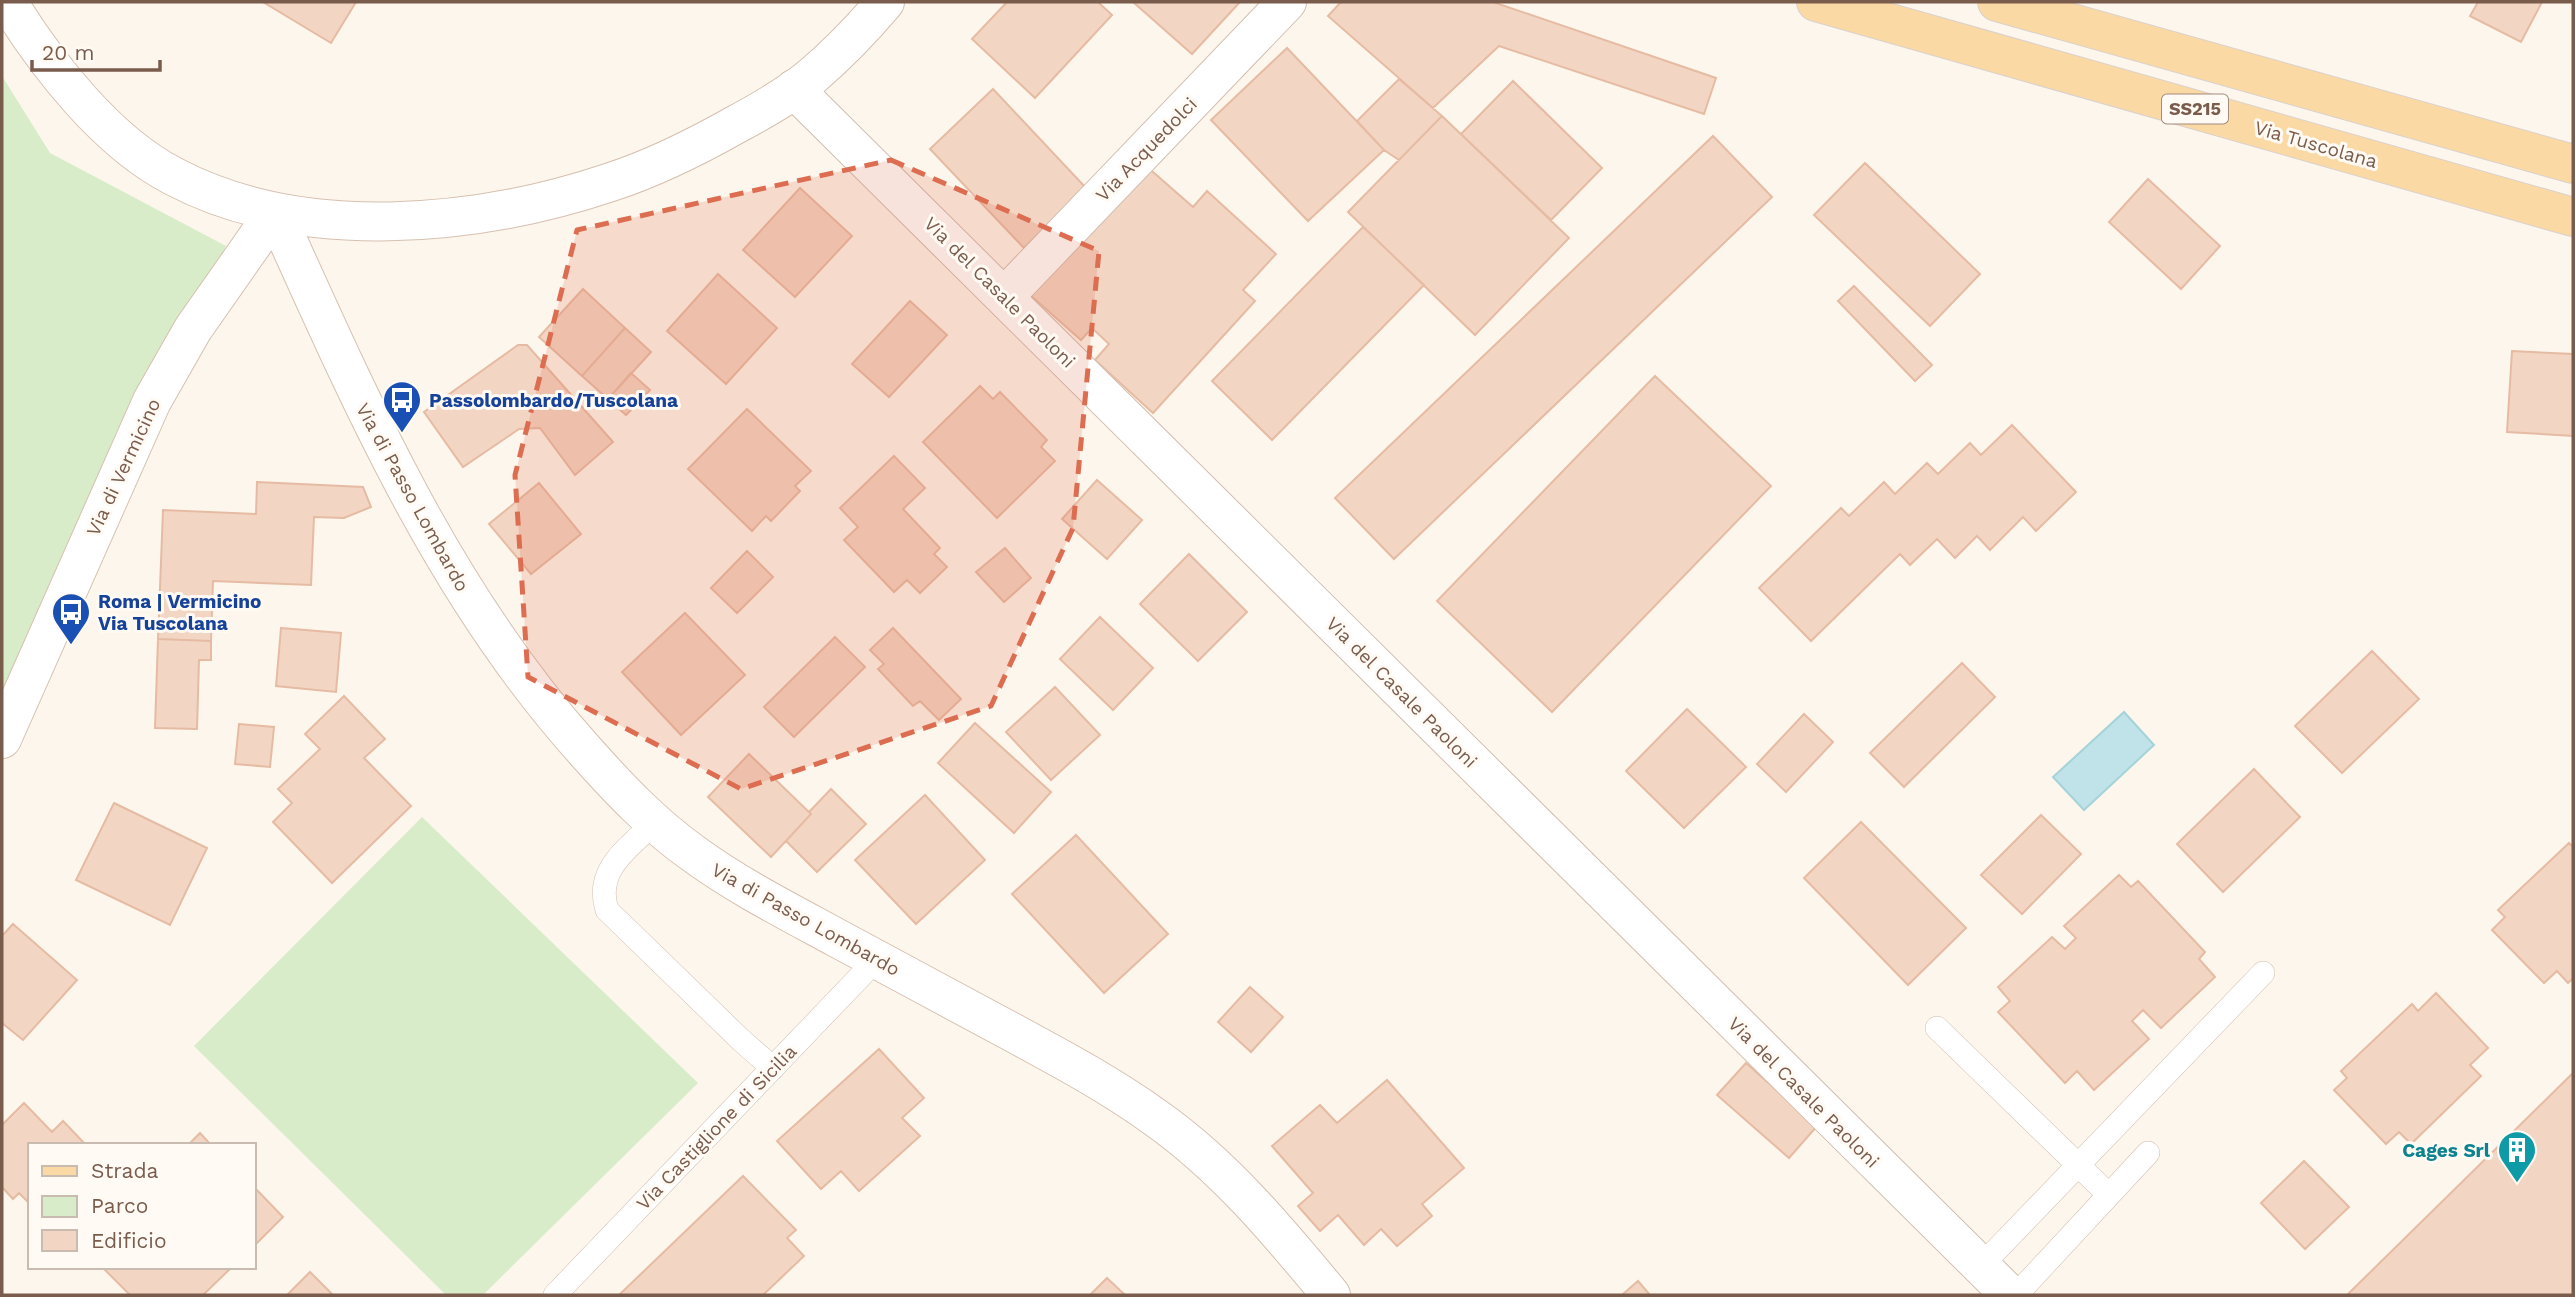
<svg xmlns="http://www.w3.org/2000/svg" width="2575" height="1297" font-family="'Work Sans',sans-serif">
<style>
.green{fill:#d8ecc9}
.water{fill:#bfe3e8;stroke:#a5d3da;stroke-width:2}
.building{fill:#f3d5c3;stroke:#e6bba3;stroke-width:2}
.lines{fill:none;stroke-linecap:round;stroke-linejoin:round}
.lane-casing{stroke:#d1beb0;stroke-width:24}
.street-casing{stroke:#d1beb0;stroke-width:40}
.secondary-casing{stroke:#d6c0b0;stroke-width:40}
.primary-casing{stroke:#dad1cd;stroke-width:40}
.lane{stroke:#fff;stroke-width:23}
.street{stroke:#fff;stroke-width:38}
.secondary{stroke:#fff;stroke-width:38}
.primary{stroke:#fbd9a5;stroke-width:38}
.marked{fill:#dc6d51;fill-opacity:0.2;stroke:#dc6d51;stroke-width:5;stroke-dasharray:14 9;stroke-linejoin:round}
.labels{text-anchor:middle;stroke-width:6;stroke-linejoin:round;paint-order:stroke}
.shield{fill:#fffaf3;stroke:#a28b7f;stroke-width:2}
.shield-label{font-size:18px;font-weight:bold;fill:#7a5c4d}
.street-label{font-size:19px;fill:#7a5c4d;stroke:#fffaf3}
.transit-label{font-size:19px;font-weight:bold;fill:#164399;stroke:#fffaf3;text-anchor:start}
.culture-label{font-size:19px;font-weight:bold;fill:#0d838f;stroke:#fffaf3;text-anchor:end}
</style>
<rect width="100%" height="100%" fill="#fdf6ec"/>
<path class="green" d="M2,76l48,77 176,93 -46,104 -178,369z
M422,817l276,266 -215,212h-37l-252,-249z"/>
<path class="water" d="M2124,712l30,33 -70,65 -31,-33z"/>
<path class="building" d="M263,2h93l-25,41z
M1007,2h91l14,13 -77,83 -63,-59z
M1133,2h107l-48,52z
M1341,2h152l223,76 -12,36 -205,-68 -66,62 -105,-92z
M2478,2h64l-21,40 -51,-26z
M1287,48l97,102 -76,71 -97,-101z
M1399,79l43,37 -43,44 -15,-10 -27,-29z
M1513,81l89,87 -51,52 -90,-86z
M993,89l94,100 -63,59 -94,-99z
M1442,116l127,122 -94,97 -127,-123z
M1713,136l59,61 -378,362 -59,-61z
M1865,163l115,111 -50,52 -116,-111z
M1145,165l48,42 14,-16 69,63 -33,36 12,11 -102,112 -58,-53 14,-16 -17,-16 -11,12 -52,-46z
M2148,179l72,67 -39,43 -72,-67z
M800,188l52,48 -57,61 -52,-47z
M1363,227l61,58 -152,155 -60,-59z
M718,274l59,54 -51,56 -59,-53z
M1854,286l78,79 -17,16 -77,-80z
M583,289l42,39 -43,48 -43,-39z
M910,301l37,34 -58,62 -37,-33z
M625,328l26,24 -43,47 -26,-23z
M518,345h9l86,97 -38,33 -35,-47 -21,1 -56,38 -39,-55z
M2512,351l61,3v82l-66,-4z
M631,373l19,17 -24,25 -18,-16z
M1655,376l116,110 -219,226 -115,-111z
M980,386l13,13 7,-7 47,48 -6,7 14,14 -58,57 -74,-76z
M747,409l64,62 -16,15 5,5 -29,30 -5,-5 -14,15 -64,-62z
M2012,425l64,67 -40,39 -13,-14 -33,33 -13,-14 -22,22 -18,-19 -27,26 -10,-11 -89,87 -52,-53 82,-80 8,8 35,-34 11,12 32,-31 11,11 32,-31 11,12z
M894,456l31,32 -22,21 37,39 -6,6 13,13 -27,26 -13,-13 -13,12 -50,-52 14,-13 -18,-19z
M1097,480l45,40 -35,39 -45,-40z
M257,482l106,5 8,20 -27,11 -30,-1 -3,68 -98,-4 -2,60 -53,-2 5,-129 93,4z
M539,483l42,51 -50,40 -42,-50z
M1005,548l26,30 -27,24 -28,-30z
M747,551l26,26 -36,36 -26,-25z
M1189,554l58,58 -49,49 -58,-57z
M685,613l60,62 -64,60 -59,-63z
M1100,617l53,51 -40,42 -53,-51z
M281,628l60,5 -5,59 -60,-6z
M893,628l68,71 -22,21 -19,-19 -7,5 -35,-37 6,-5 -14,-14z
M835,637l30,30 -71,70 -30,-30z
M158,639l53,2v19h-12l-2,69 -42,-1z
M2372,651l47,48 -77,74 -47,-47z
M1962,663l33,34 -91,90 -34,-34z
M1055,687l45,48 -49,45 -45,-48z
M344,696l41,43 -21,19 47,48 -79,77 -59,-61 19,-19 -14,-14 42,-40 -15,-15z
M1687,709l59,58 -62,61 -58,-57z
M1804,714l29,28 -47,50 -29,-28z
M975,723l76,69 -37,41 -76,-70z
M239,724l35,3 -4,40 -35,-3z
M749,754l62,60 -40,43 -63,-60z
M2254,769l46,48 -77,75 -46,-48z
M831,789l35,35 -49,48 -31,-31 25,-27 -2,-2z
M925,795l60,65 -69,64 -61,-64z
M114,803l93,45 -37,77 -94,-45z
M2041,815l40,39 -59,60 -41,-39z
M1861,822l105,106 -58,57 -104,-107z
M1076,835l92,99 -64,59 -92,-99z
M2569,843l4,4v131l-5,5 -11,-12 -13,12 -52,-53 13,-13 -7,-7z
M2119,875l12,12 7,-6 67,71 -6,7 16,18 -54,51 -18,-18 -11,11 17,18 -55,51 -17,-19 -12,12 -67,-71 12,-11 -12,-14 54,-50 13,12 11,-11 -12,-12z
M13,924l64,56 -54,60 -21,-17v-87z
M1250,987l33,30 -32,35 -33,-30z
M2436,993l52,55 -18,17 11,11 -70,68 -12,-12 -13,12 -52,-54 13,-12 -6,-7 71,-67 6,7z
M879,1049l45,49 -22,20 18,18 -61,55 -18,-20 -20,18 -44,-48z
M1746,1063l71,63 -28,32 -72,-63z
M2573,1073v222h-226z
M1387,1080l77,88 -42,36 10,12 -35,30 -16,-17 -17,16 -26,-30 -18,16 -22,-25 15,-13 -41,-47 48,-41 17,18z
M24,1103l28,29 11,-11 23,24h-56v59l-11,-11 -6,6 -11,-12v-62z
M200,1133l11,12h-23z
M2304,1161l45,46 -44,42 -44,-46z
M743,1176l53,54 -9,8 17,18 -41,39h-144z
M254,1187l29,30 -29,29z
M102,1267h130l-29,28h-73z
M310,1272l23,23h-46z
M1107,1278l18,17h-35z
M1638,1281l12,14h-28z"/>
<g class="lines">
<defs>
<path id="lane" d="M655,822c-26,26 -61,47 -48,88l135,131 31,27
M1937,1028l172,167
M1980,1267l283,-294
M555,1295l322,-336
M2016,1295l132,-142"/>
<path id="street" d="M794,89l1216,1206
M1005,296l282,-294"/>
<path id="secondary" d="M8,2c38,62 99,140 165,174 128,68 304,51 438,6 43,-14 85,-35 124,-57 26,-14 53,-29 76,-48 27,-23 52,-49 74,-75
M275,212c86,190 169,383 311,540 33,37 67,73 108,102 44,32 93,57 141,83 58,31 115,62 173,93 50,27 101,54 148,88 68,48 122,113 175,177
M2,739l150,-338 41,-72 82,-117"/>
<path id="primary" d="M1816,2l757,215
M1997,2l576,162"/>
</defs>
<use href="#lane" class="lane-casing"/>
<use href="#street" class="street-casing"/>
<use href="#secondary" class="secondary-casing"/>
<use href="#primary" class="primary-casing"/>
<use href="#lane" class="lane"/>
<use href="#street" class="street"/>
<use href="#secondary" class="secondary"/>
<use href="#primary" class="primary"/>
</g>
<path class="marked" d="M891,160l208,91 -26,277 -82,178 -250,83 -213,-112 -13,-202 62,-245z"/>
<defs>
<symbol id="bus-pin" viewBox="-11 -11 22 30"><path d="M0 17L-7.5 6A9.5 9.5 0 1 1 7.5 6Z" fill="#1a4fb4" stroke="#fffaf3"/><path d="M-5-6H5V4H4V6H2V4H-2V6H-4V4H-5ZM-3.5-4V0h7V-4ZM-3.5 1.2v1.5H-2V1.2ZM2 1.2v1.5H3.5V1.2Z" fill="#fff"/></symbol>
<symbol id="building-pin" viewBox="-11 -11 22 30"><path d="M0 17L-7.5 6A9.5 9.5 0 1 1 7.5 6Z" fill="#0f9aa8" stroke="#fffaf3"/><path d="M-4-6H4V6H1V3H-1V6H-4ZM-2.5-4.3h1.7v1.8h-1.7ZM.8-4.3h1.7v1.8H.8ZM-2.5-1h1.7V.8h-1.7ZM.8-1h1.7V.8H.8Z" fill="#fff"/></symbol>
</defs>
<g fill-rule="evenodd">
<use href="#bus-pin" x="380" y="378" width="44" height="60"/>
<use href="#bus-pin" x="49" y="590" width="44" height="60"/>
<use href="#building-pin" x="2495" y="1128" width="44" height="60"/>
</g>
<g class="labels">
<rect class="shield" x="2162" y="94.5" width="66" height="29" rx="5"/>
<g class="shield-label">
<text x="2195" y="115">SS215</text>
</g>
<g class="street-label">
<text transform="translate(2316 144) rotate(16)" y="7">Via Tuscolana</text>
<text transform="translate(1146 149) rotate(-46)" y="7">Via Acquedolci</text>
<text transform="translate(1000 292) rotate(45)" y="7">Via del Casale Paoloni</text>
<text transform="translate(123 467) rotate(-65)" y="7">Via di Vermicino</text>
<text transform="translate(413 497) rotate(61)" y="7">Via di Passo Lombardo</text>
<text transform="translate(1402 692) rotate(45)" y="7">Via del Casale Paoloni</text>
<text transform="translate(806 919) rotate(29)" y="7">Via di Passo Lombardo</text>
<text transform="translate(1804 1092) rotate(45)" y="7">Via del Casale Paoloni</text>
<text transform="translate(716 1127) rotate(-46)" y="7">Via Castiglione di Sicilia</text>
</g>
<g class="transit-label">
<text x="429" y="407">Passolombardo/Tuscolana</text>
<text x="98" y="608">Roma | Vermicino<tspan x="98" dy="22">Via Tuscolana</tspan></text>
</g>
<g class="culture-label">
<text x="2490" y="1157">Cages Srl</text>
</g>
</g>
<rect width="2575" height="1297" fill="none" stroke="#7a5c4d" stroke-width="7"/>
<rect x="28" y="1143" width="228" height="126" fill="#fffaf3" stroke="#cabbb1" stroke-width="2"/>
<rect x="42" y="1166" width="35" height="10" fill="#fbd9a5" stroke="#cabbb1" stroke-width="2"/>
<text x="91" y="1178" font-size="21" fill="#7a5c4d">Strada</text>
<rect x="42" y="1196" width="35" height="21" fill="#d8ecc9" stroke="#cabbb1" stroke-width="2"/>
<text x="91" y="1213" font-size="21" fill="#7a5c4d">Parco</text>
<rect x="42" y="1230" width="35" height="21" fill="#f3d5c3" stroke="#cabbb1" stroke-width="2"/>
<text x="91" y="1248" font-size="21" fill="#7a5c4d">Edificio</text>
<path d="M32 60v10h128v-10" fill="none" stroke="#7a5c4d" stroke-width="3.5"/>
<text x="42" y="60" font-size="21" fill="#7a5c4d" stroke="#fffaf3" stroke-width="5" paint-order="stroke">20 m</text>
</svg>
